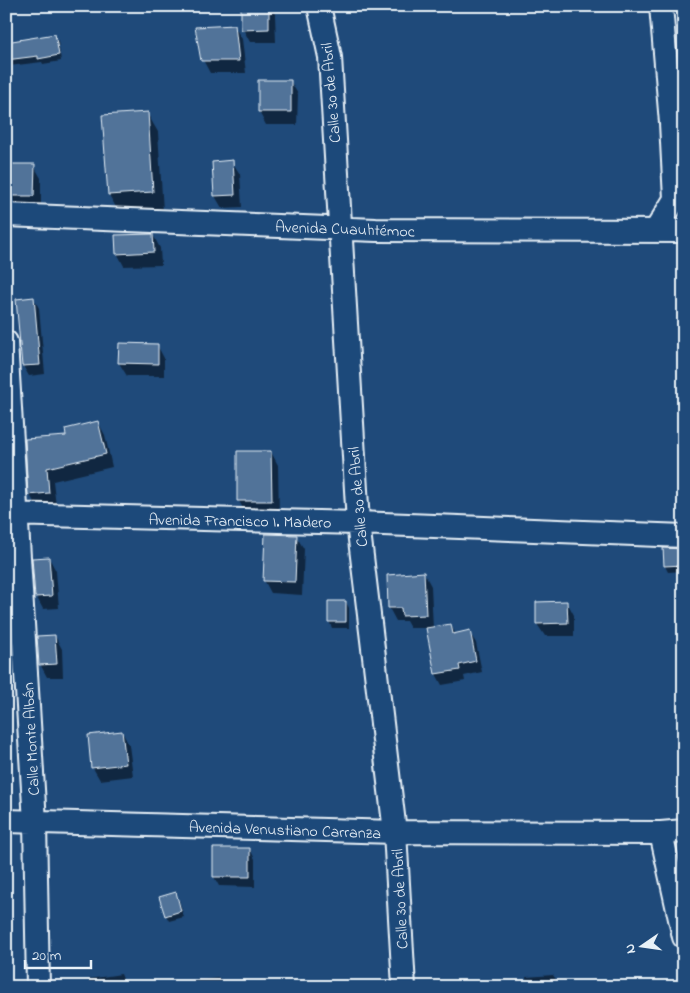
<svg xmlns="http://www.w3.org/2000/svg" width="690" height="993" font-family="'Indie Flower',sans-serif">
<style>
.shadow{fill:#0007}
.building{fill:#517399;stroke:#e8f1f8}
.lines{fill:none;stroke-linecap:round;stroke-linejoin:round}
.minor-casing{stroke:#e8f1f8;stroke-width:26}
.minor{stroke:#1f4a7a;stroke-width:22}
.labels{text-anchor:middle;stroke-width:4;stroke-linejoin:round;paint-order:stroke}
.street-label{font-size:16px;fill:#e8f1f8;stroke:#1f4a7a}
</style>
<rect width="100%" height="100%" fill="#1f4a7a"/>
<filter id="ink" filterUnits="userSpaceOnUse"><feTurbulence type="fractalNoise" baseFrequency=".02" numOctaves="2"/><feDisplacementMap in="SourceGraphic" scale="10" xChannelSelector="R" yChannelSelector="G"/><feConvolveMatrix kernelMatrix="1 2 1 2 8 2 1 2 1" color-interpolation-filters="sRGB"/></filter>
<g filter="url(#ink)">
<path class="shadow" d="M242,6h29l4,8 1,28h-26l-7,-13z
M234,26l8,13 4,34h-36l-7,-13z
M54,35l4,6 3,20 -18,3 -1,-2 -33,4 -3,-4v-18z
M259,81h31l8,13 -1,31h-31l-7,-13z
M147,113l11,19 5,79 -43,3 -11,-19 -5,-79z
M232,162l8,12 2,33 -20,1 -7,-12z
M34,166l7,12v31h-23l-7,-13z
M153,235l7,13 1,17 -37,1 -7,-13z
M34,299l5,9 6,66 -16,2 -6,-10 -6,-66z
M157,345l7,13v18h-37l-8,-13z
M98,422l7,13 7,32 -59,14 3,25 -19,1 -7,-12 -4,-55 42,-3z
M271,452l7,13 1,49h-33l-7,-13 -1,-48z
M296,536l8,13 -2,46 -31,-2 -7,-13z
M684,550v21l-16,1 -3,-6z
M49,558l7,13 3,37 -16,1 -7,-13z
M424,573l7,13 2,42 18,-3 5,10 13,-3 7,11 6,29 -18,4 1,5 -23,4 -6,-11 -9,-46h-17l-4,-7h-10l-7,-13z
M346,602l3,6v20h-17l-3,-7z
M567,602l7,13v21h-29l-8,-12z
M55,636l7,13 1,28h-16l-7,-13z
M122,732l7,13 4,31 -33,4 -7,-12z
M250,849l5,10v28l-36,-1 -5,-9z
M175,894l4,6 5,17 -15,4 -3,-6z
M121,974l5,13h-36l-1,-8z
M553,975l4,6v6h-30l-1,-10z
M219,978l5,9h-34v-6z"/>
<path class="building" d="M241,6h28v23l-28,1z
M235,25l4,36h-38l-6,-34z
M55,34l4,21 -21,4v-3l-32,4v-18z
M258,80h33v32h-33z
M148,112l5,80 -45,3 -6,-80z
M233,160l2,35 -21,1 -2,-34z
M10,164h25l-1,32h-24z
M153,234l1,18 -38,2 -1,-19z
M34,297l6,68 -18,1 -6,-67z
M119,343l39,1v20l-40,-1z
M98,421l8,33 -59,14 2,25 -21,2 -3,-56 41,-3 -1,-7z
M237,451h34l1,50h-35z
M265,534l32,1 -2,47 -32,-1z
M663,548l21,1v16l-20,1z
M49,557l3,39 -17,1 -3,-39z
M424,572l2,43 -24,1 -1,-8h-13l-1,-33z
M328,601h18v21h-18z
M567,601l1,22 -32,1v-22z
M451,624l2,10 17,-4 6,31 -17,4 1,5 -25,4 -9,-46z
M55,635l2,29 -18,1 -2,-29z
M122,731l4,33 -35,4 -3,-33z
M213,848h37v29h-37z
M176,892l5,19 -16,5 -6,-19z"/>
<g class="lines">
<defs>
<path id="minor" d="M319,6l11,51 28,466 37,309 9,155
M6,215l370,15 308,1
M656,230l19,-31 -4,-76 -10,-117
M6,342l29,480 3,165
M6,514l352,9 326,13
M6,821l389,11 266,1 23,-2
M661,833l23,104"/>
</defs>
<use href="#minor" class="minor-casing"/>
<use href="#minor" class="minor"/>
</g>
</g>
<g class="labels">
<g class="street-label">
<text transform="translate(330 93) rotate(-95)" y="6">Calle 30 de Abril</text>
<text transform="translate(345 228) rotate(2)" y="6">Avenida Cuauhtémoc</text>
<text transform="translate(357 497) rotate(-95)" y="6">Calle 30 de Abril</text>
<text transform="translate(240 520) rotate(1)" y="6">Avenida Francisco I. Madero</text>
<text transform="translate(30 739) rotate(-93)" y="6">Calle Monte Albán</text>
<text transform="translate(285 829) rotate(2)" y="6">Avenida Venustiano Carranza</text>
<text transform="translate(399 899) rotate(-93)" y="6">Calle 30 de Abril</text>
</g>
</g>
<rect width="690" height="993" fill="none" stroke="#1f4a7a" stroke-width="25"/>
<rect x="12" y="12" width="665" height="968" fill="none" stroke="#e8f1f8" stroke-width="2" filter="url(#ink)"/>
<g transform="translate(642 946) rotate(257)" stroke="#1f4a7a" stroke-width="4" paint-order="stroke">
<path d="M0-4L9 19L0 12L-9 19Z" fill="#e8f1f8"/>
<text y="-8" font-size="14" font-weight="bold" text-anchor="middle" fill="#e8f1f8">N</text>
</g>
<path d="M25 960v8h66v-8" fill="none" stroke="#e8f1f8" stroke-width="2.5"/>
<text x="32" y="960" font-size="15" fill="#e8f1f8" stroke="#1f4a7a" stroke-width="4" paint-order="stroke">20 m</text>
</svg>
